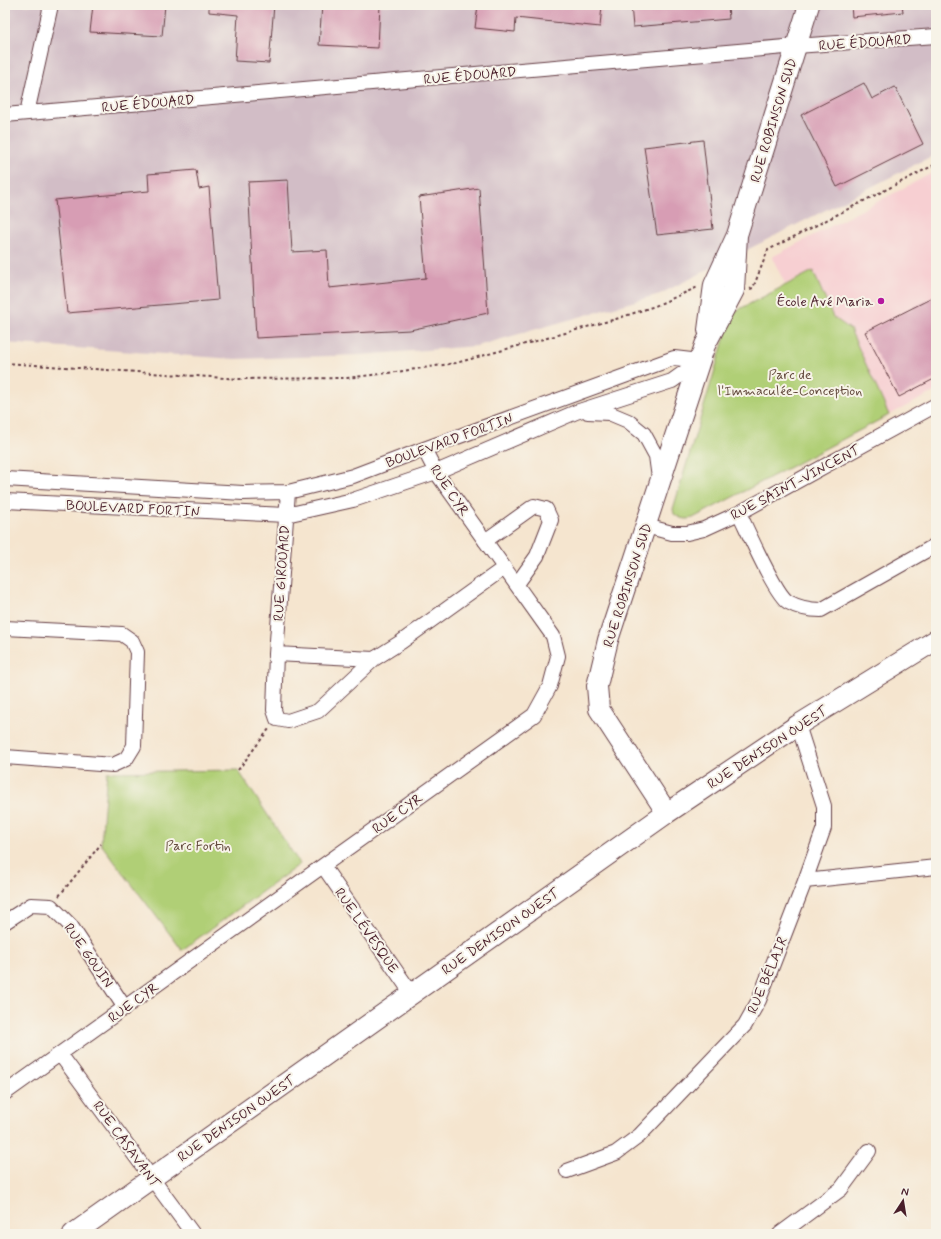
<svg xmlns="http://www.w3.org/2000/svg" width="941" height="1239" font-family="Mynerve,sans-serif">
<style>
.built{fill:#f7cfd2}
.industrial{fill:#d2bdc6}
.green{fill:#b0cf76;stroke:#7d7750}
.building{fill:#d79db4}
.lines{fill:none;stroke-linecap:round;stroke-linejoin:round}
.street-casing{stroke:#643d44;stroke-width:16}
.secondary-casing{stroke:#643d44;stroke-width:22}
.path{stroke:#643d44;stroke-width:2;stroke-dasharray:3 3;stroke-linecap:butt}
.street{stroke:#fff;stroke-width:14}
.secondary{stroke:#fff;stroke-width:20}
.poi-dot{fill:#b5179e;stroke:#f7f3e8;stroke-width:1.5}
.labels{text-anchor:middle;stroke-width:4;stroke-linejoin:round;paint-order:stroke}
.street-label{font-size:14px;fill:#4a1f2b;stroke:#f7f3e8}
.poi-label{font-size:14px;fill:#4a1f2b;stroke:#f7f3e8;text-anchor:end}
.park-label{font-size:14px;fill:#644b3e;stroke:#f7f3e8}
</style>
<rect width="100%" height="100%" fill="#f7f3e8"/>
<filter id="ink" filterUnits="userSpaceOnUse"><feTurbulence type="fractalNoise" baseFrequency=".025" numOctaves="2"/><feDisplacementMap in="SourceGraphic" scale="8" xChannelSelector="R" yChannelSelector="G"/><feConvolveMatrix kernelMatrix="1 2 1 2 8 2 1 2 1" color-interpolation-filters="sRGB"/></filter>
<filter id="wash" filterUnits="userSpaceOnUse"><feTurbulence type="fractalNoise" baseFrequency=".012" numOctaves="4" result="noise"/><feDisplacementMap in="SourceGraphic" scale="16" xChannelSelector="R" yChannelSelector="G"/><feGaussianBlur stdDeviation="0.9" result="paint"/><feColorMatrix in="noise" values="0 0 0 0 0 0 0 0 0 0 0 0 0 0 0 0 0 1.4 0 .05"/><feComposite in="paint" operator="in"/></filter>
<g filter="url(#wash)">
<rect width="100%" height="100%" fill="#f5e5cf"/>
<path class="built" d="M936,171v220l-47,24 -39,-86 -17,-12 -20,-46 -28,13 -13,-27z"/>
<path class="industrial" d="M5,5h931v149l-276,140 -183,52 -115,9 -127,4 -230,-16z"/>
<path class="green" d="M813,271l20,46 17,12 39,86 -196,103c-8,2 -12,1 -19,-4l-1,-5 59,-196z
M238,770l62,94 -118,86 -81,-106 6,-72z"/>
<g id="blocks">
<path class="building" d="M93,5h72l-3,31 -72,-4z
M209,5h65l-5,58 -34,-2 3,-46 -29,-3z
M322,5h58l-2,43 -59,-3z
M478,5h124l-2,22 -84,-9 -1,14 -40,-4z
M631,5h97l1,14 -96,8z
M851,5h51l1,7 -51,5z
M864,83l8,16 23,-12 28,57 -86,43 -36,-72z
M703,140l10,89 -56,6 -13,-88z
M196,170l3,19 10,-2 9,113 -151,13 -12,-113 94,-9 -1,-17z
M288,180l4,72 35,-2 2,38 97,-10 -7,-81 60,-9 9,125 -78,17 -154,8 -8,-156z
M936,296v82l-37,19 -34,-65z"/>
</g>
</g>
<g filter="url(#ink)">
<use href="#blocks" fill-opacity="0" stroke="#643d44" stroke-width="1"/>
<g class="lines">
<defs>
<path id="street" d="M27,113l24,-108
M5,115l791,-69 140,-10
M588,412l21,1 19,8 16,13 12,22 3,22
M5,479l238,14 45,-1 65,-16 71,-27 250,-91 26,3
M288,492l-12,162 98,5 27,-17 103,-74
M5,501l281,14 67,-15 83,-28 140,-60 96,-31 28,-20
M739,513c9,18 36,81 49,89 11,6 21,8 33,8l115,-65
M646,526l26,7h15l17,-4 35,-16 197,-108
M485,541l49,-35 12,3 5,11 -14,36 -20,28
M5,628l117,6 10,7 5,11 -3,94 -8,13 -13,6 -108,-8
M276,654l-2,56 3,9 11,2 30,-10 56,-52
M323,866l89,128
M805,881l131,-14
M5,922l26,-17 20,1 20,20 54,82
M60,1054l133,180
M5,1093l529,-378 16,-29 8,-30 -5,-20 -117,-164 -12,-23
M567,1171l49,-18 23,-17 106,-111 14,-25 46,-119 19,-53v-22l-26,-81
M780,1234l61,-45 28,-38"/>
<path id="secondary" d="M708,330l6,-45 23,-50 72,-230
M667,813l-68,-104 -2,-23 11,-46 97,-295 29,-55 3,-55
M73,1234l594,-421 131,-88 138,-85"/>
</defs>
<use href="#street" class="street-casing"/>
<use href="#secondary" class="secondary-casing"/>
<path class="path" d="M750,289l3,-1 15,-38 168,-86
M5,363l235,16 107,-1 49,-6 60,-9 160,-44 39,-13 43,-19
M238,770l31,-41
M59,896l42,-52"/>
<use href="#street" class="street"/>
<use href="#secondary" class="secondary"/>
</g>
</g>
<circle class="poi-dot" cx="881" cy="301" r="4"/>
<g class="labels">
<g class="street-label">
<text transform="translate(865 42) rotate(-4)" y="5">RUE ÉDOUARD</text>
<text transform="translate(470 75) rotate(-5)" y="5">RUE ÉDOUARD</text>
<text transform="translate(148 103) rotate(-5)" y="5">RUE ÉDOUARD</text>
<text transform="translate(773 120) rotate(-73)" y="5">RUE ROBINSON SUD</text>
<text transform="translate(449 440) rotate(-20)" y="5">BOULEVARD FORTIN</text>
<text transform="translate(795 482) rotate(-28)" y="5">RUE SAINT-VINCENT</text>
<text transform="translate(450 490) rotate(56)" y="5">RUE CYR</text>
<text transform="translate(133 508) rotate(3)" y="5">BOULEVARD FORTIN</text>
<text transform="translate(281 573) rotate(-86)" y="5">RUE GIROUARD</text>
<text transform="translate(627 585) rotate(-72)" y="5">RUE ROBINSON SUD</text>
<text transform="translate(767 747) rotate(-33)" y="5">RUE DENISON OUEST</text>
<text transform="translate(397 813) rotate(-36)" y="5">RUE CYR</text>
<text transform="translate(367 930) rotate(55)" y="5">RUE LÉVESQUE</text>
<text transform="translate(500 931) rotate(-35)" y="5">RUE DENISON OUEST</text>
<text transform="translate(89 955) rotate(55)" y="5">RUE GOUIN</text>
<text transform="translate(767 975) rotate(-67)" y="5">RUE BÉLAIR</text>
<text transform="translate(133 1002) rotate(-36)" y="5">RUE CYR</text>
<text transform="translate(236 1118) rotate(-35)" y="5">RUE DENISON OUEST</text>
<text transform="translate(127 1144) rotate(54)" y="5">RUE CASAVANT</text>
</g>
<g class="poi-label">
<text x="873" y="306">École Avé Maria</text>
</g>
<g class="park-label">
<text x="790" y="379">Parc de<tspan x="790" dy="16">l'Immaculée-Conception</tspan></text>
<text x="198" y="850">Parc Fortin</text>
</g>
</g>
<rect width="941" height="1239" fill="none" stroke="#f7f3e8" stroke-width="20"/>
<g transform="translate(903 1201) rotate(12)" stroke="#f7f3e8" stroke-width="3" paint-order="stroke">
<path d="M0-3L7 15L0 10L-7 15Z" fill="#4a1f2b"/>
<text y="-6" font-size="11" font-weight="bold" text-anchor="middle" fill="#4a1f2b">N</text>
</g>
</svg>
